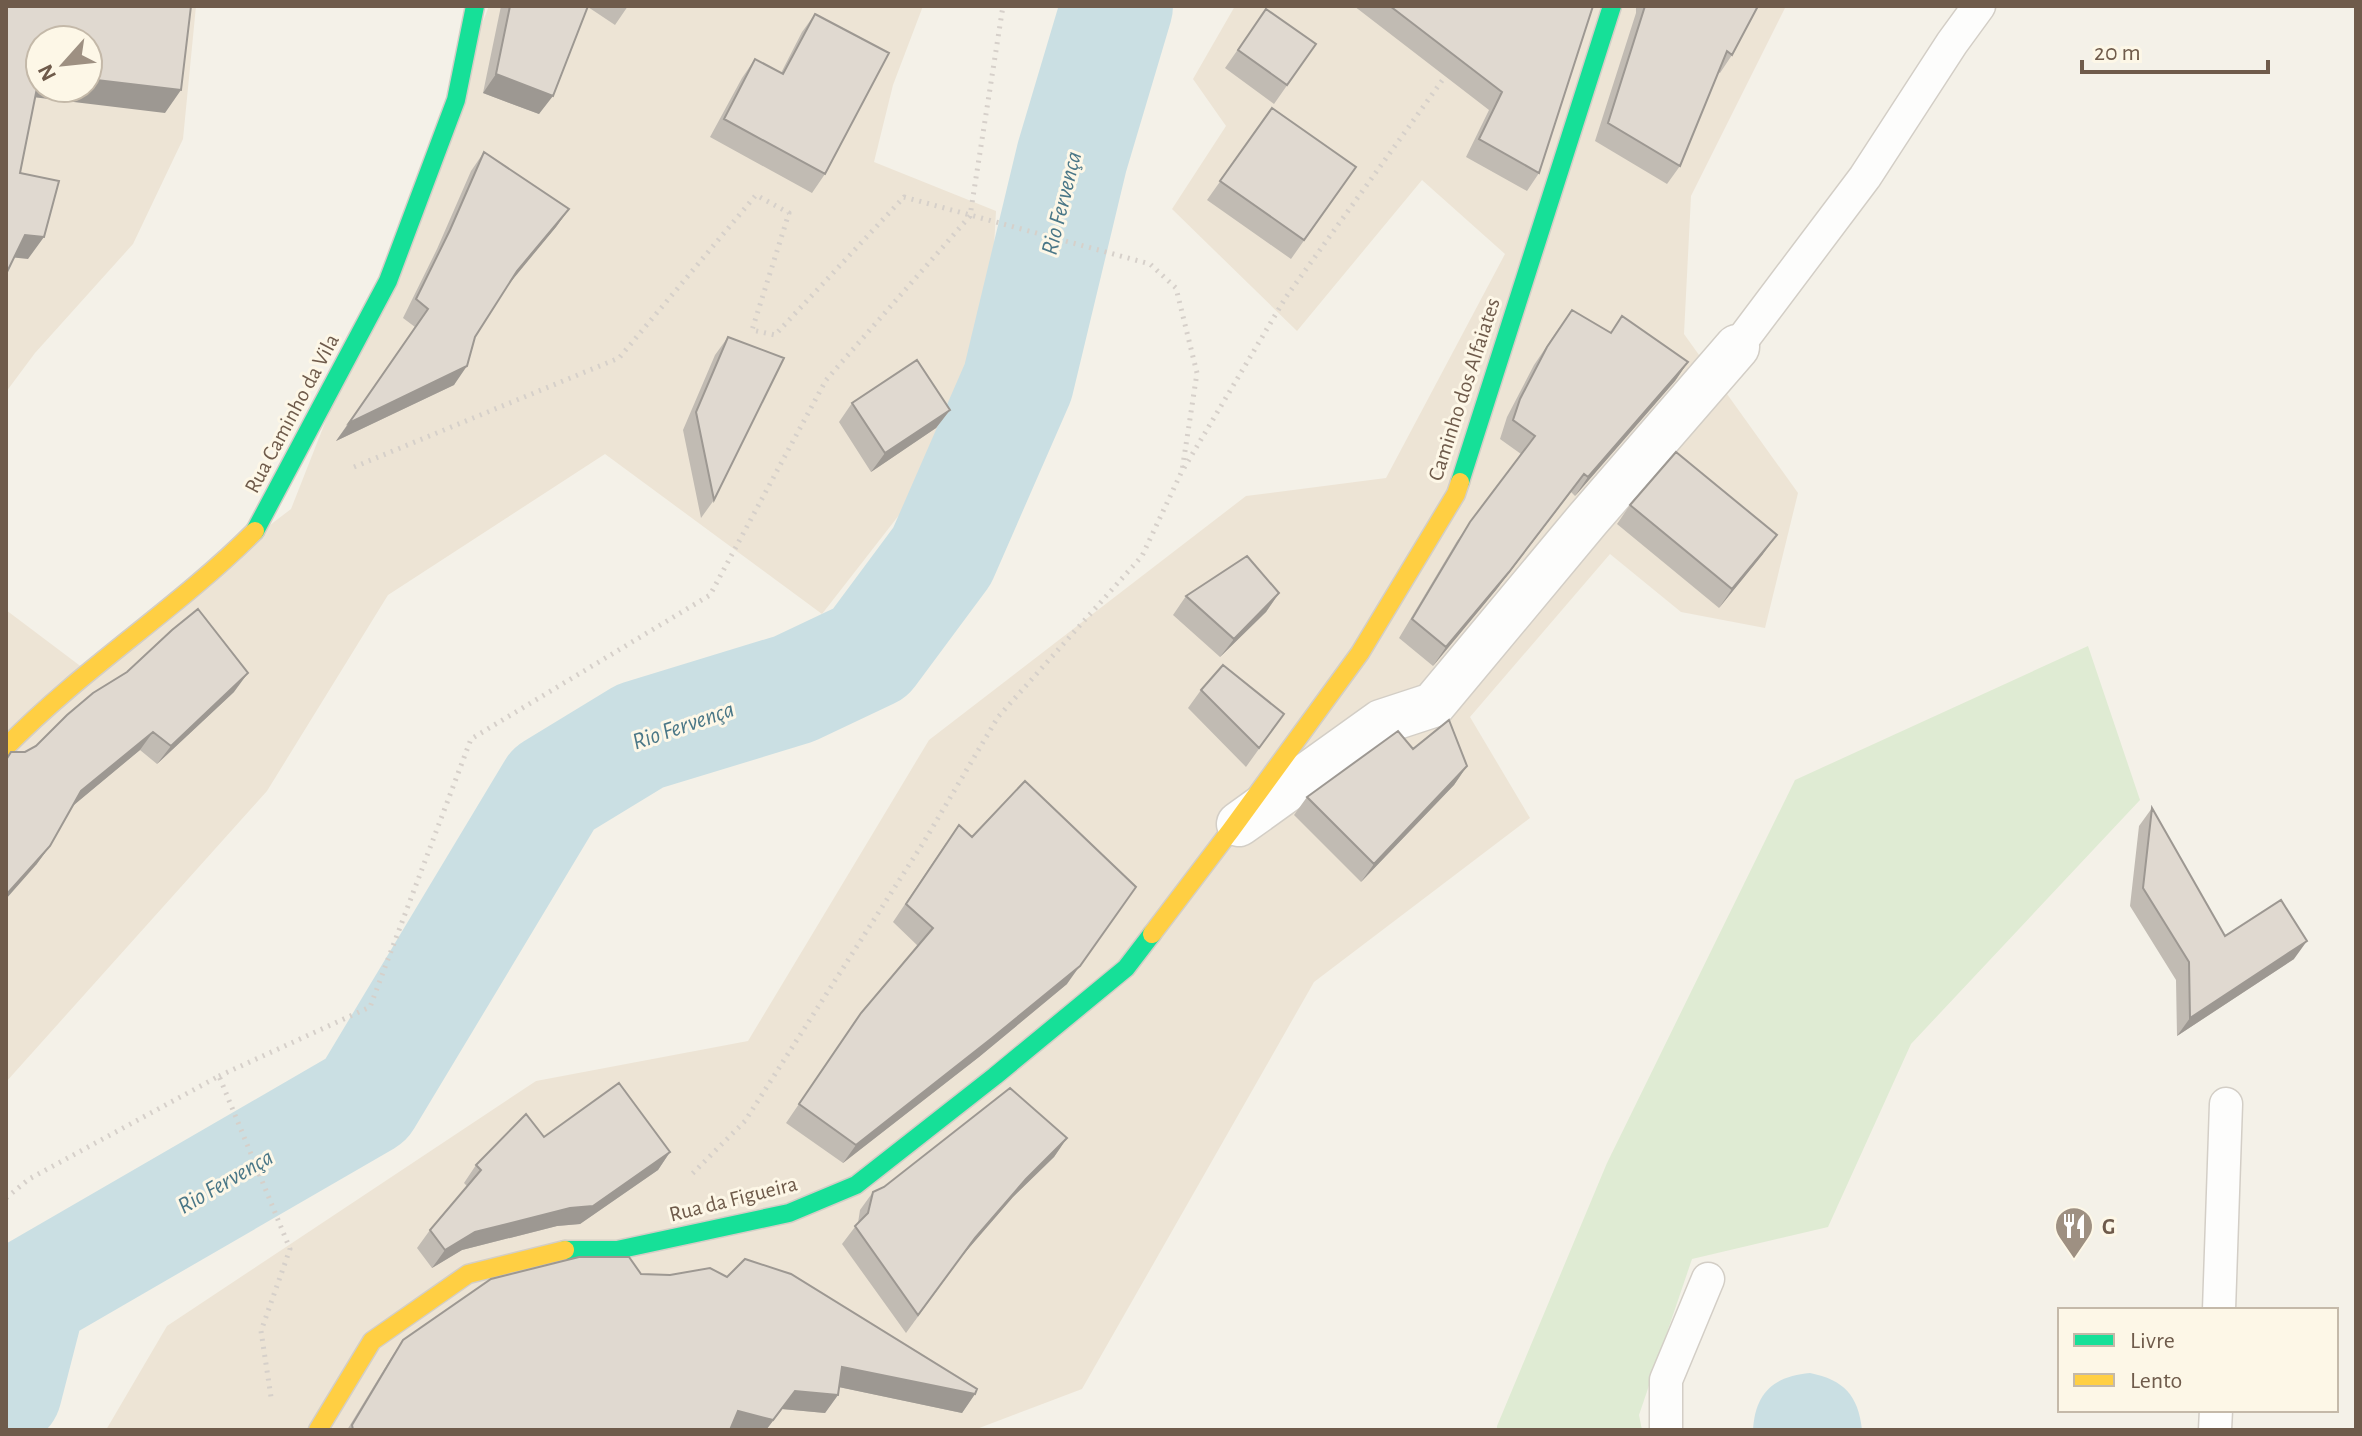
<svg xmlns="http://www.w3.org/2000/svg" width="2362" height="1436" font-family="'Alegreya Sans',sans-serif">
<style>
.residential{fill:#ede4d5;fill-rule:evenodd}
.green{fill:#dfebd3}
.water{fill:#cadfe3}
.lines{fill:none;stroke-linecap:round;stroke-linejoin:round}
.river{stroke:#cadfe3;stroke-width:112}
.lane-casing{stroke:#d3cec6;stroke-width:35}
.street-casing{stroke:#d3cec6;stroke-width:47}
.fast-casing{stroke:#d3cec6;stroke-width:21}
.slow-casing{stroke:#d3cec6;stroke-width:21}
.path{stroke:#d6d0ca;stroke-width:5;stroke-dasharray:2 6;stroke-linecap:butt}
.lane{stroke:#fdfdfc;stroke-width:32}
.street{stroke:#fdfdfc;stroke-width:44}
.fast{stroke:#16e098;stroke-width:18}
.slow{stroke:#ffcf43;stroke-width:18}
.path-bridge{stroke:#d6d0ca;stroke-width:5;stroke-dasharray:2 6;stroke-linecap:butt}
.wall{fill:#c1bbb3}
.shaded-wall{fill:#9d9892}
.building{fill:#e0d9d0;stroke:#9d9892;stroke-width:2}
.labels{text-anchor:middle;stroke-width:6;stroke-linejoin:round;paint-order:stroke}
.street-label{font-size:22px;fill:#6f5b4b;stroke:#fdf7e7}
.poi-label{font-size:22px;font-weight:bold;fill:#6f5b4b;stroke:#fdf7e7;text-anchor:start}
.water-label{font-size:24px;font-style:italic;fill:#4a7787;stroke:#fdf7e7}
</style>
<rect width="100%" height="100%" fill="#f4f1e8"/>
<path class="residential" d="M6,6h190l-13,133 -50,105 -98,109 -29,39zM40,40h48v48h-48z
M489,6h434l-30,79 -19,77 122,49 -5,89 -14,115 -155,199 -217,-160 -217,141 -121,196 -261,291v-472l77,58 208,-159z
M1235,6h551l-95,190 -7,138 114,159 -33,135 -84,-16 -71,-58 -140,163 60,101 -216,164 -232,407 -108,41h-868l61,-104 369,-245 212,-40 181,-301 317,-244 140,-18 119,-224 -83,-74 -125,151 -125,-122 54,-83 -33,-47z"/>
<path class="green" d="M2088,646l52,154 -229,244 -83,183 -136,32 -53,156 3,15h-145v-4l110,-263 188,-383z"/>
<path class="water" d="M1810,1373c34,7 48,22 52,57h-109c2,-37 21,-54 57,-57z"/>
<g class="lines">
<path class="river" d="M6,1391l25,-97 335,-194 187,-311 87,-53 154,-47 76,-36 72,-97 76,-174 54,-225 45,-151"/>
<defs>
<path id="lane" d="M1737,347l128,-170 87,-134 27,-37
M2219,1310l7,-206
M1666,1430v-50l42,-101
M2215,1430l1,-20"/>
<path id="street" d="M1239,824l142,-102 52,-17 155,-186 149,-172"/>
<path id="fast" d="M1460,482l152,-476
M255,531l133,-250 68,-181 19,-94
M565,1250h52l172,-37 67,-28 139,-109 131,-108 26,-34"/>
<path id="slow" d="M6,747c77,-79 171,-138 249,-216
M1152,934l79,-104 129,-177 96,-159 4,-12
M318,1430l54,-89 96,-67 97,-24"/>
</defs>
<use href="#lane" class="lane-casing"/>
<use href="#street" class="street-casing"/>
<use href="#fast" class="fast-casing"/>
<use href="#slow" class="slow-casing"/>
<path class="path" d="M354,467l265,-109 137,-163 33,18 -37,117 23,5 129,-138 246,67 26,24 21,85 -15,98 -40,85 -144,161 -73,123 -180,281 -54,54
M1184,468l102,-171 163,-226
M6,1198l23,-19 190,-103 71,173 -29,82 10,66"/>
<use href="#lane" class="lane"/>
<use href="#street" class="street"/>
<use href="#fast" class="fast"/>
<use href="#slow" class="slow"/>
<path class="path-bridge" d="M219,1076l151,-69 101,-268 239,-144 116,-215 144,-164 33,-210"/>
</g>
<path class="wall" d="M501,6h127l-13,19 -27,-18 -49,107 -56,-21z
M1354,6h239l-54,167 -12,18 -61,-34 23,-47z
M1636,6h122l-26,49 -12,18 -2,-1 -38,94 -13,18 -72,-43 41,-128z
M1266,9l50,35 -42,60 -49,-36z
M815,14l10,160 -13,19 -102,-56 32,-59 13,-19 26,14 21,-41z
M1272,108l84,59 -65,92 -84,-59z
M484,152l85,57 -13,18 -48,57 -33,53 -21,48 -118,56 79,-114 -12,-9 34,-69 34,-78z
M1559,328l52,5 77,29 -13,19 -100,115 -4,-4 -75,98 -63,76 -34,-28 58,-97 64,-87 -21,-15 7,-22 27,-52z
M728,337l-14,163 -13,18 -18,-88 32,-75z
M852,403l98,7 -14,18 -65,44 -32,-50z
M1630,505l133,49 -44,54 -102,-84z
M1279,593l-13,19 -46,45 -47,-42 13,-19z
M1201,690l83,24 -38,53 -58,-59z
M234,692l-77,72 -17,-14 -68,56 -22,40 -14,19 -11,-113 11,-6z
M1413,749l54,17 -13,19 -93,97 -67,-67 13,-18z
M2152,808l73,128 69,23 -117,77 -1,-56 -46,-74 9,-80z
M946,843l121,141 -88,73 -136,106 -57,-40 75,-110 57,-67 -25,-24z
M544,1137l126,15 -12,18 -78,54 -23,2 -95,24 -30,18 -15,-20 13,-18 37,-44 -3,-3 12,-18z
M1067,1138l-13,19 -41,40 -51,59 -56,77 -64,-89 16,-21 2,-13 13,-18z
M641,1274l86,3 248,117 -13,19 -123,-26 -1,8 -13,18 -43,-4 -16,21h-419l44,-72 12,-18z"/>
<path class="shaded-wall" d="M40,73v15h48v-9l93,11 -16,23 -141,-17z
M496,74l57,22 -14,18 -56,-21z
M569,209l-13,18 -52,63 13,-19z
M25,235l19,2 -16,22 -19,-2z
M1688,362l-13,19 -100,115 13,-19z
M467,366l-13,19 -118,56 13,-18z
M950,410l-14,18 -65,44 14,-19z
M1584,474l-88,116 -63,76 13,-19z
M1777,535l-14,19 -44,54 13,-19z
M1279,593l-13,19 -46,45 14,-18z
M248,673l-14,19 -77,72 14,-18z
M153,732l-13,18 -72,60 13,-19z
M1467,766l-13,19 -93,97 13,-18z
M50,846l-14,19 -30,34v-4z
M1136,887l-69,97 -88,73 -136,106 13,-18z
M2307,941l-13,18 -117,77 13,-18z
M1067,1138l-13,19 -41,40 -51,59 -56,77 69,-95 51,-59z
M670,1152l-12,18 -78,54 -23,2 -95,24 -30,18 13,-18 30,-18z
M842,1367l133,27 -13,19 -133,-28z
M795,1391l43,4 -13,18 -43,-4 -16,21h-39l11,-19z"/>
<path class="building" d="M6,6h185l-10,84 -93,-11v-39h-48v33l-20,100 39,8 -15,56 -19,-2 -19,39z
M510,6h78l-35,90 -57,-22z
M1390,6h203l-54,167 -60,-34 23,-47z
M1645,6h113l-26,49 -5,-4 -47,115 -72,-43z
M1266,9l50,35 -29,41 -49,-35z
M815,14l74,39 -64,121 -101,-55 31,-60 28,15z
M1272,108l84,59 -52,73 -84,-59z
M484,152l85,57 -52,62 -42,66 -8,29 -118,57 79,-114 -12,-10 34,-69z
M1572,310l39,23 11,-17 66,46 -100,115 -4,-3 -75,98 -63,75 -34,-28 58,-97 65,-86 -22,-16 7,-21 27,-52z
M728,337l56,21 -70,142 -18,-88z
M917,360l33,50 -65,43 -33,-50z
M1676,452l101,83 -45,54 -102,-84z
M1247,556l32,37 -45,46 -48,-43z
M198,609l50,64 -77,73 -18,-14 -72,59 -31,55 -44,49v-135l5,-8h14l11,-6 31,-31 26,-22 34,-21 45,-42z
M1223,665l61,49 -25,34 -58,-58z
M1449,720l18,46 -93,98 -67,-67 91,-66 15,18z
M1025,781l111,106 -56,79 -88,72 -136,107 -57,-41 62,-91 72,-85 -27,-24 53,-79 13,12z
M2152,808l73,128 56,-36 26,41 -117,77 -1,-56 -46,-74z
M619,1083l51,69 -77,54 -23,2 -95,24 -30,18 -15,-20 51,-60 -5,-5 50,-51 18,23z
M1010,1088l57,50 -41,41 -51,59 -57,77 -63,-89 13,-13 5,-21 11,-5z
M579,1257h50l12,17 29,1 40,-7 17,9 18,-18 46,15 186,115 -2,5 -133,-27 -4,28 -43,-4 -22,29 -35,-9 -8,19h-377l-1,-5 51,-85 88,-61z"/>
<defs>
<symbol id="restaurant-pin" viewBox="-11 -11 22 30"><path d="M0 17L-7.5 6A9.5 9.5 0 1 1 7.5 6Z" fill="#9e9082" stroke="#fdf7e7"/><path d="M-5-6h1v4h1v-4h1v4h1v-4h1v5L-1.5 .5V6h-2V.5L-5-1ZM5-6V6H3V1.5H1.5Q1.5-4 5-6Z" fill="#fff"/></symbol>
</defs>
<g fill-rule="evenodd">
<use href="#restaurant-pin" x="2052" y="1204" width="44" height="60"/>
</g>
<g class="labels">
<g class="street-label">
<text transform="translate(1463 389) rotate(-72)" y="8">Caminho dos Alfaiates</text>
<text transform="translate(291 413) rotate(-62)" y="8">Rua Caminho da Vila</text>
<text transform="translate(733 1198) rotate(-14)" y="8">Rua da Figueira</text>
</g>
<g class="poi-label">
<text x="2102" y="1234">G</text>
</g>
<g class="water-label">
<text transform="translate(1061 203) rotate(-76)" y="8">Rio Fervença</text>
<text transform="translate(683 725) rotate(-19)" y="8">Rio Fervença</text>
<text transform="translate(225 1181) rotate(-30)" y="8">Rio Fervença</text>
</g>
</g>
<rect width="2362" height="1436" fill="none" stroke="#6f5b4b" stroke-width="16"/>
<rect x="2058" y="1308" width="280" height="104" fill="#fdf7e7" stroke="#c4b9a9" stroke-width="2"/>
<rect x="2074" y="1334" width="40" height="12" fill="#16e098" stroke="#c4b9a9" stroke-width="2"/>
<text x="2130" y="1348" font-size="24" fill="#6f5b4b">Livre</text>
<rect x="2074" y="1374" width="40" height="12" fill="#ffcf43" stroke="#c4b9a9" stroke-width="2"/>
<text x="2130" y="1388" font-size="24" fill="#6f5b4b">Lento</text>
<g transform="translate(64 64) rotate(243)"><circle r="38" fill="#fdf7e7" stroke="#c4b9a9" stroke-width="2"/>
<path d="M0-6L14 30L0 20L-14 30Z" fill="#9e9082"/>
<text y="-12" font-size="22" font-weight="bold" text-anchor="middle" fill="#6f5b4b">N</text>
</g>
<path d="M2082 60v12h186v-12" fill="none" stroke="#6f5b4b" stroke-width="4"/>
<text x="2094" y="60" font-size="24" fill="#6f5b4b" stroke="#fdf7e7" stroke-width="6" paint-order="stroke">20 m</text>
</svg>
